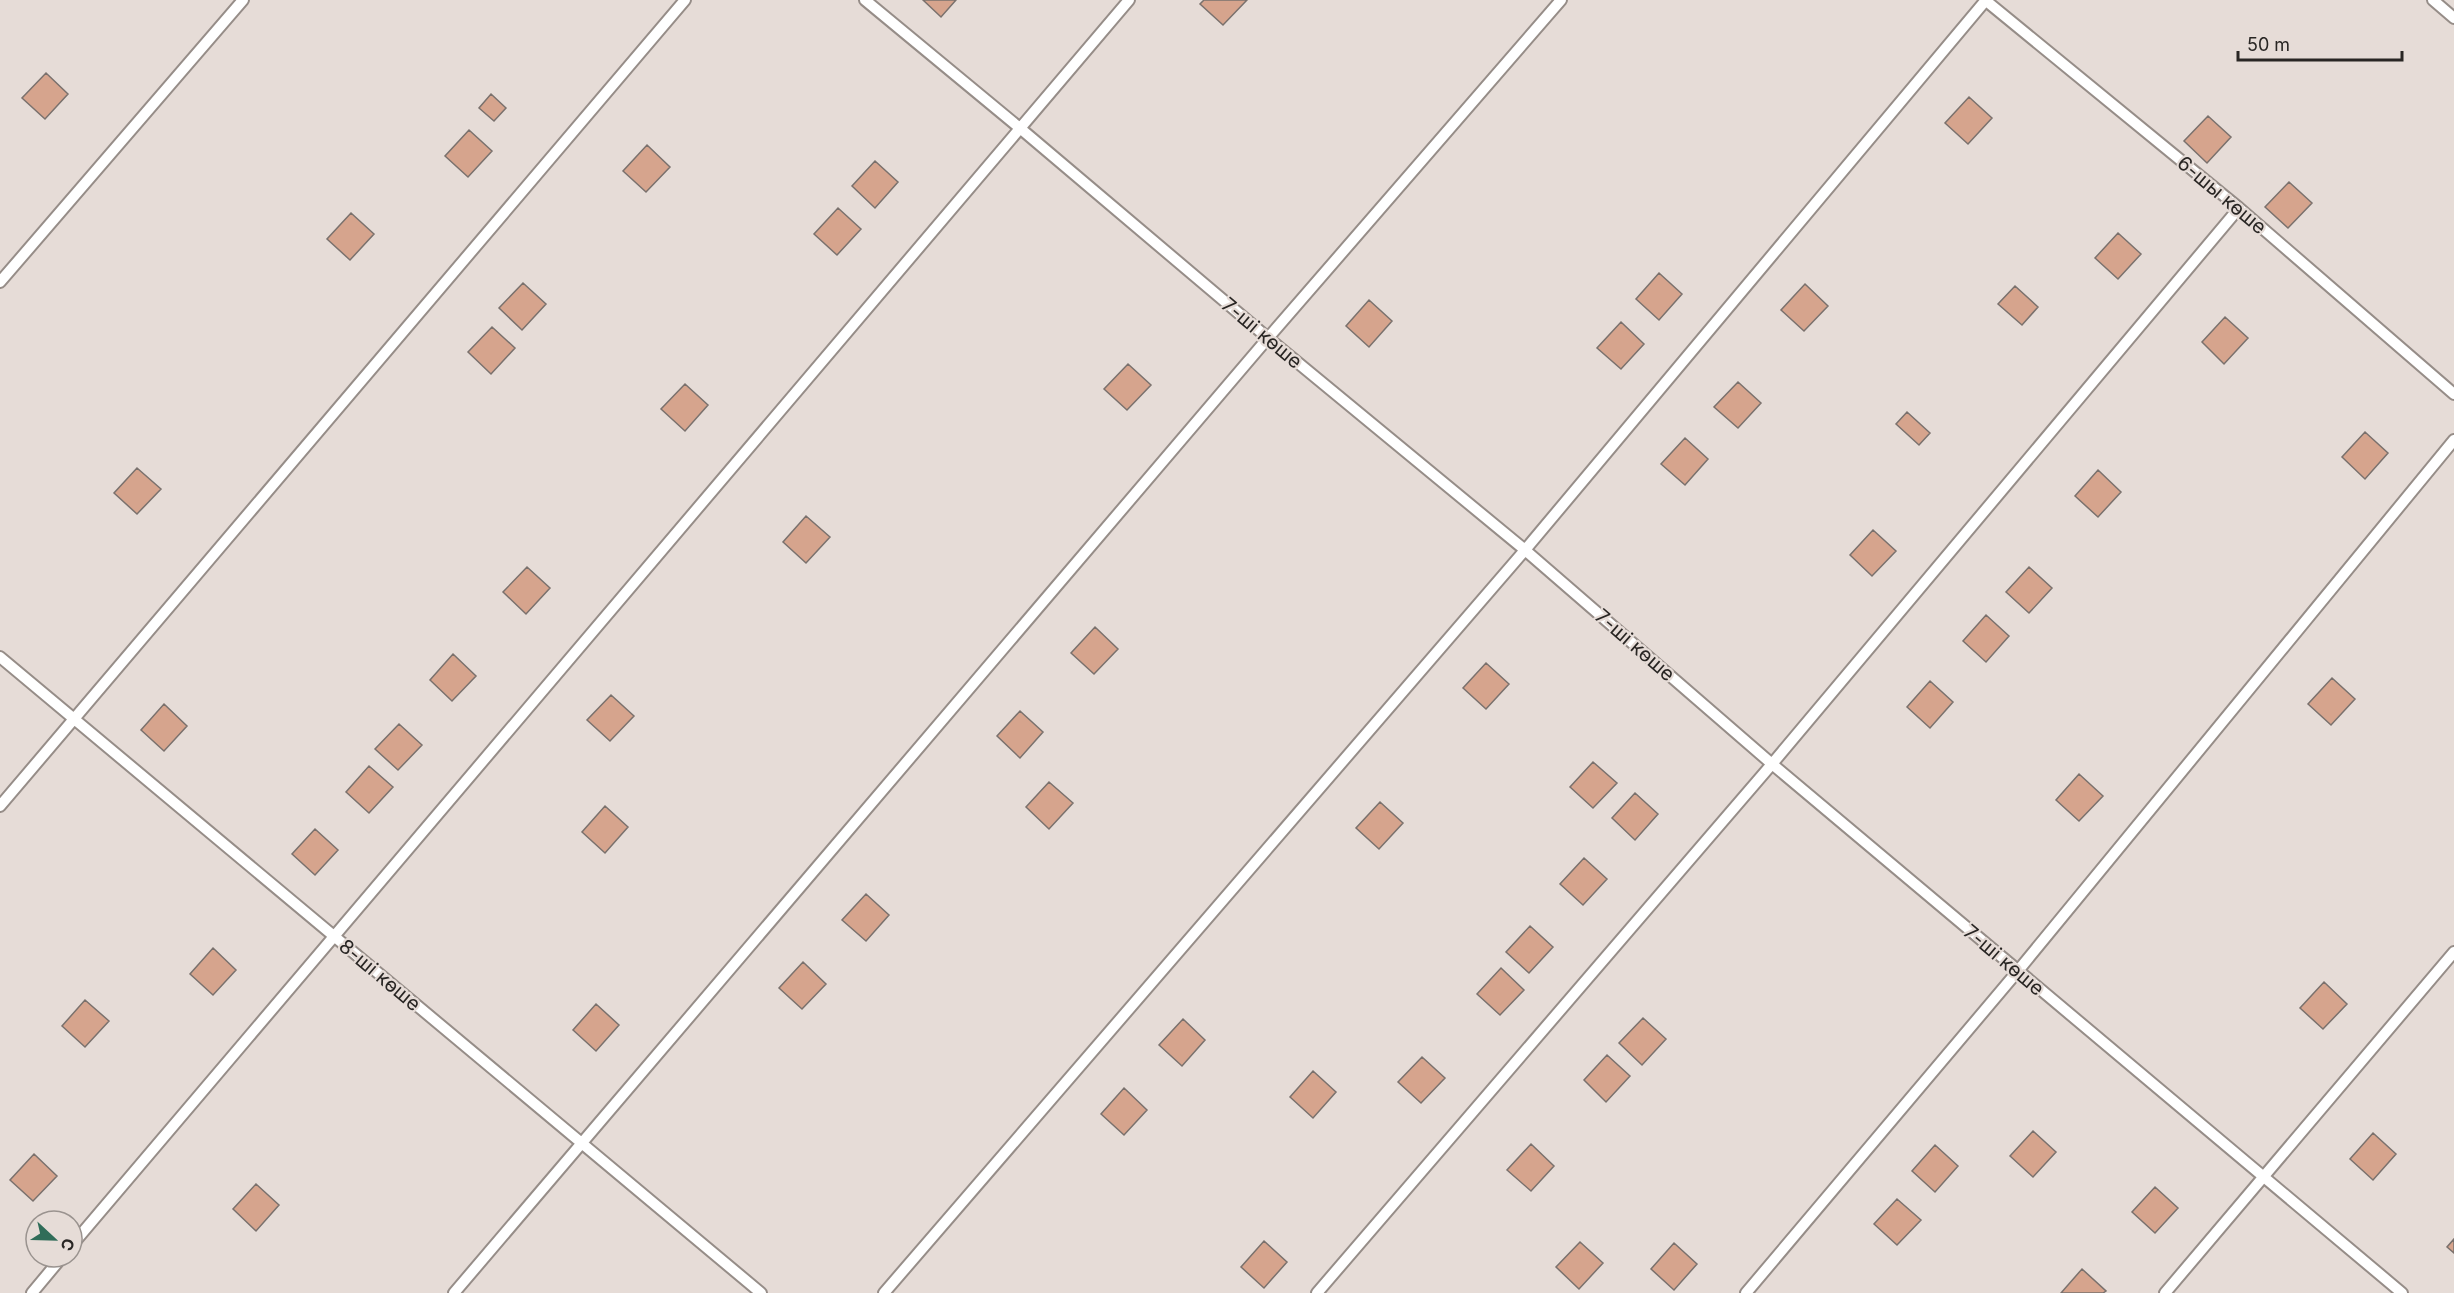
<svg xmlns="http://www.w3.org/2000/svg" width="2454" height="1293" font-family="Inter,sans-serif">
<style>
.building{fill:#d6a48d;stroke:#7a716d;stroke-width:1.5}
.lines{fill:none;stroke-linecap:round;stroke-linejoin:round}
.lane-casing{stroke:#968d88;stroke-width:14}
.lane{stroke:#fff;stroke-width:10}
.labels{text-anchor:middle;stroke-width:4.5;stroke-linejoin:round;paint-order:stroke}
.street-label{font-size:20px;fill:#292624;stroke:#e6dcd7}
</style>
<rect width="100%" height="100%" fill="#e6dcd7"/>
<path class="building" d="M923,0h33l-15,17z
M1204,0h43l-24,25 -23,-21z
M46,73l22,21 -23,25 -23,-21z
M491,94l15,14 -12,13 -15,-13z
M1969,97l23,21 -24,26 -23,-21z
M2208,116l23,21 -24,26 -23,-22z
M469,130l23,21 -24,26 -23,-21z
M647,145l23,22 -24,25 -23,-21z
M875,161l23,21 -23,26 -23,-22z
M2289,182l23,21 -24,25 -23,-21z
M838,208l23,21 -24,26 -23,-21z
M351,213l23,21 -24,26 -23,-21z
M2118,233l23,21 -23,25 -23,-21z
M1659,273l23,21 -23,26 -23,-21z
M523,283l23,21 -24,26 -23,-22z
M1805,284l23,22 -24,25 -23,-21z
M2015,286l23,21 -16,18 -24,-21z
M1369,300l23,21 -23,26 -23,-21z
M2225,317l23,21 -24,26 -22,-22z
M1621,322l23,22 -23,25 -24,-21z
M492,327l23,21 -24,26 -23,-22z
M1128,364l23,21 -24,25 -23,-21z
M1738,382l23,21 -23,25 -24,-21z
M685,384l23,21 -23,26 -24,-22z
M1907,412l23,21 -11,12 -23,-21z
M2365,432l23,21 -23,26 -23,-22z
M1685,438l23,21 -23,26 -24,-21z
M137,468l24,21 -24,25 -23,-21z
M2098,470l23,22 -23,25 -23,-21z
M806,516l24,21 -24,26 -23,-21z
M1873,530l23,21 -24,25 -22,-21z
M527,567l23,21 -24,26 -23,-22z
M2029,567l23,21 -23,25 -23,-21z
M1986,615l23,21 -23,26 -23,-21z
M1095,627l23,22 -24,25 -23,-21z
M453,654l23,22 -24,25 -22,-21z
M1486,663l23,21 -23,25 -23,-21z
M2332,678l23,21 -24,26 -23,-21z
M1930,681l23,21 -23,26 -23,-21z
M611,695l23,21 -24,25 -23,-21z
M164,704l23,22 -23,25 -23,-21z
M1020,711l23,21 -23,26 -23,-22z
M399,724l23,21 -24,25 -23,-21z
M1593,762l24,21 -24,25 -23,-21z
M369,766l24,21 -24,26 -23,-21z
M2079,774l24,22 -24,25 -23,-21z
M1049,782l24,21 -24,26 -23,-22z
M1635,793l23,21 -23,26 -23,-22z
M1380,802l23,21 -24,26 -23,-21z
M605,806l23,21 -23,26 -23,-21z
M315,829l23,21 -23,25 -23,-21z
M1584,858l23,21 -24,26 -23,-21z
M866,894l23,21 -23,26 -24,-21z
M1530,926l23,21 -24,26 -23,-21z
M213,948l23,22 -23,25 -23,-21z
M803,962l23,22 -24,25 -23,-21z
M1501,968l23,22 -24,25 -23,-21z
M2324,982l23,22 -24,25 -23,-21z
M85,1000l24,21 -24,26 -23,-21z
M596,1004l23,21 -23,26 -23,-21z
M1643,1018l23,21 -24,26 -23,-22z
M1183,1019l22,21 -23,26 -23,-21z
M1607,1055l23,21 -24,26 -22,-22z
M1422,1057l23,21 -24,25 -23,-21z
M1313,1071l23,21 -23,26 -23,-21z
M1124,1088l23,22 -23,25 -23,-21z
M2033,1131l23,21 -23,25 -23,-21z
M2373,1133l23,21 -23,26 -23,-21z
M1531,1144l23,22 -23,25 -24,-21z
M1935,1145l23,21 -23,26 -23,-21z
M34,1154l23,22 -24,25 -23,-21z
M256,1184l23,21 -23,26 -23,-22z
M2155,1187l23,21 -23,25 -23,-21z
M1897,1199l24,21 -24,25 -23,-21z
M2454,1239v14l-7,-6z
M1264,1241l23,21 -23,26 -23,-21z
M1580,1242l23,21 -24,26 -23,-22z
M1674,1243l23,21 -23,26 -23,-21z
M2082,1269l24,22 -3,2h-42z"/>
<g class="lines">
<defs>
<path id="lane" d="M865,0l156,129 247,209 257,212 247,214 630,529
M1985,0l254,208 215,186
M2433,0l21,18
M0,282l243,-282
M0,657l761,636
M0,806l685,-806
M72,1245l1057,-1245
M32,1293l30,-36
M454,1293l814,-955 293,-338
M884,1293l641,-743 461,-550
M1317,1293l455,-529 467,-556
M1746,1293l271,-321 437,-532
M2165,1293l289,-341"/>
</defs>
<use href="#lane" class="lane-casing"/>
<use href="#lane" class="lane"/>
</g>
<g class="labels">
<g class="street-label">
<text transform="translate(2222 195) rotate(40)" y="7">6-шы көше</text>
<text transform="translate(1262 333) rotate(40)" y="7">7-ші көше</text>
<text transform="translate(1635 645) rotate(41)" y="7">7-ші көше</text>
<text transform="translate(2004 960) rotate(40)" y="7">7-ші көше</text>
<text transform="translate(380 975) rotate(40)" y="7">8-ші көше</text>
</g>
</g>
<g transform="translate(54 1239) rotate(112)"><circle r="28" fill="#e6dcd7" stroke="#9a938f" stroke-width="1.5"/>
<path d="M0-4.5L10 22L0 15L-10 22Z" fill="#306d59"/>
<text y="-9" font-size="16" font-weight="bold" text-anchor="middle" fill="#292624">С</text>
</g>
<path d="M2238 51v9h164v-9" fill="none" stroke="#292624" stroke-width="3"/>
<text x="2247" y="51" font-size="18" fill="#292624" stroke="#e6dcd7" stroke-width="4.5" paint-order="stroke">50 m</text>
</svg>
